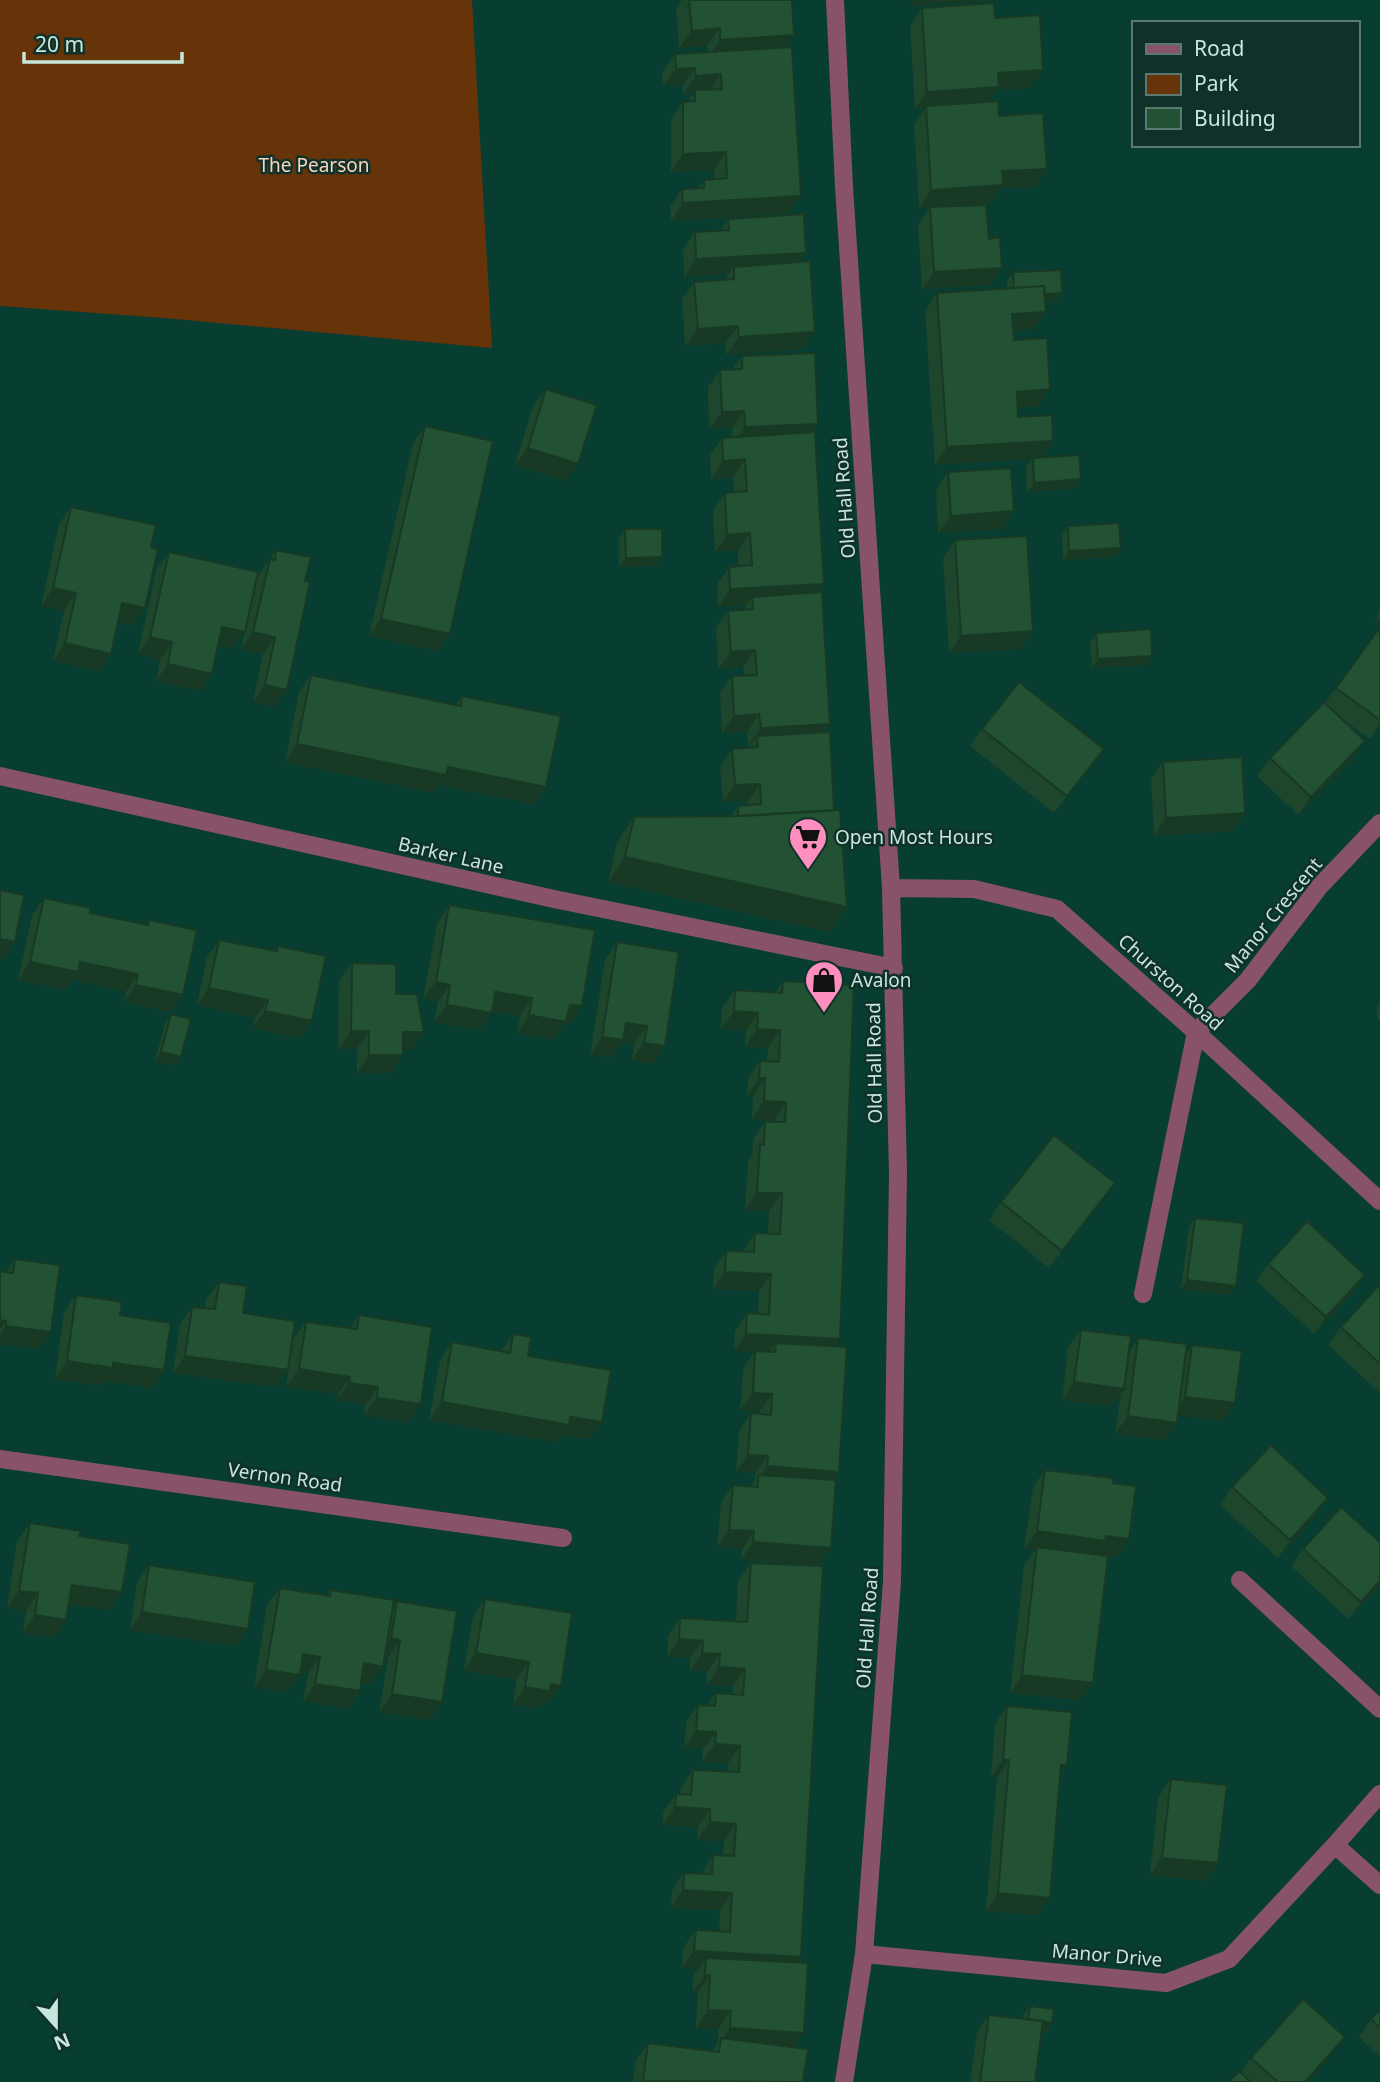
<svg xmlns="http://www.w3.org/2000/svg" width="1380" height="2082" font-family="'Noto Sans',sans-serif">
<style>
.green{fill:#67340a}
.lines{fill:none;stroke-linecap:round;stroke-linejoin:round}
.minor{stroke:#885368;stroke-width:18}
.wall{fill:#1d462d}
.shaded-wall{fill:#183924}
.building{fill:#225134;stroke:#183924;stroke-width:2}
.labels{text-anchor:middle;stroke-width:5;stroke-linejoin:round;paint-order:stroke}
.park-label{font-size:19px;fill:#fcd4bb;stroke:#0f3129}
.street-label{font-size:19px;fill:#c7e6dc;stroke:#0f3129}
.poi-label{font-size:19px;fill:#c7e6dc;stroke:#0f3129;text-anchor:start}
</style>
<rect width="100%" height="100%" fill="#083d32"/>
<path class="green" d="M0,0h472l20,348 -328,-30 -164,-12z"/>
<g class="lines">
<path class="minor" d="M835,0l9,187 47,701 7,285 -6,409 -28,372 -20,128
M0,776l554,123 340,69
M891,888l83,1 83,20 139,123 184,169
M1143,1294l53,-262 52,-52 72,-94 60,-63
M0,1459l563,79
M1240,1580l140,129
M1335,1845l45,40
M864,1954l302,29 63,-24 106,-114 45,-51"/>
</g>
<path class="wall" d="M682,0h110l2,35 -9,12 16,149 -13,17 -117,8 -1,-15 12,-17 16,-1 6,-8 10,-1v-9l-43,2v-53l12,-17 5,-1 6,-8 -11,1v-9l-20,1 -1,-14 13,-18 33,-2 -1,-6 -28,2 -3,-40z
M922,8l73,10 35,70 -33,2 -9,12 11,14 36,71 -34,1 -10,15 -72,5 -5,-84 11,-15h-10l-5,-83z
M930,207l59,32 13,29 -13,17 -67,4 -4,-64z
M728,219l78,34 -6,9 3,87 -77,6 -1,-12 -40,3 -3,-47 12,-17 31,-2 3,-6 -44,3 -1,-28 12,-17 25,-1z
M1013,272l43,30h-11l-12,27 -20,2 1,9 36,49 -12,17 -20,2v9l35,24 -11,16 39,22 -6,9 -48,4 -1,-25 6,-8 -97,6 -10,-154 12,-18 70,-4v-8z
M742,356l70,76 12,300 23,175 -17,25 -222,-50 9,-40 17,-25 97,-1 7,-10 10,-1v-4l-25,1 -3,-35 12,-18 17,-1 1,-3 -2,1 -1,-14 -25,1 -2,-40 12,-17 12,-1 -1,-8 -25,2 -2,-41 12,-17 15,-1 3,-5 -28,2 -1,-23 12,-17 9,-1v-16l-23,2 -2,-41 12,-18 9,-1 -1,-15 -22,2 -1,-24 12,-17 10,-1v-9l-23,1 -1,-42 12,-17 12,-1z
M546,389l20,92 -51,-16 18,-59z
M425,426l13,225 -69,-15 44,-193z
M948,472l54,57 -64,4 -2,-43z
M71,507l80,40 -18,79 -15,-3 -7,31 -12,17 -46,-10 11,-50 -23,-5 18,-82z
M1068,526l47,31 -52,3 -1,-25z
M625,529l37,28 -6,9 -37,1v-29z
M955,540l78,91 -13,18 -71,4 -6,-95z
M276,550l-2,157 -21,-5 10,-48 -22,-5 17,-73z
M169,552l63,97 -14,-3 -6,28 -12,17 -44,-10 4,-21 -22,-6 18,-84z
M1380,607v19l-5,-1z
M1380,627v97l-10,15 -28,-20 23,22 -12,17 -55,57 -41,-39 13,-18 55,-55z
M1096,633l50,32 -54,3 -2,-26z
M311,675l145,30 6,-9 72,108 -95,-19 -5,8 -149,-31 14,-70z
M982,729l122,20 -12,17 -38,47 -84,-67z
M1163,762l82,51 -12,18 -79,5 -3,-57z
M44,898l46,15 56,12 3,-5 22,92 -47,-10 2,-10 -54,-12 -6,10 -48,-10 14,-65z
M449,905l133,101 -12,18 -5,-1 -11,16 -37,-6 3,-17 -28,-5 -12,19 -46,-8 4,-20 -15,-3 14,-76z
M219,940l56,11 3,-5 34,75 -12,17 -48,-10 3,-10 -58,-13 10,-48z
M617,942l48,104 -12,18 -21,-4 2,-17 -11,-1 -12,16 -21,-3 15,-95z
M352,963l44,31 16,56 -9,-1v6l-12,18h-34v-25l-19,1 1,-68z
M783,981l57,358 -6,7 5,126 -6,8 -2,68 -12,17 -78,-5 1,-11 -25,-2 4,-45 12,-17 18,1 4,-6v-7l-19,-1 3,-41 12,-18 9,1v-3l-20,-1 3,-41 11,-17 -20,-1 1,-20 12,-18 11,1 1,-23 -46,-2 1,-20 12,-18 17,1 12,-19h13l1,-22 -24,-1 3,-48 4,-6 1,-17 12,-17h9v-2l-22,-1 1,-23 -6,-1 1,-17 12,-17h7l1,-13 -23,-2 1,-16 -25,-1 1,-21 13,-18 40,2z
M1380,1003v17l-2,1 -2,-13z
M171,1014l4,52 -20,-5 10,-38z
M1115,1183l-12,17 -54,68 -60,-48 12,-18z
M1195,1218l35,77 -49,-6 8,-62z
M15,1259l24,90 -39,-5v-73l6,1z
M1268,1264l97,11 -12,18 -39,41 -58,-53z
M219,1282l69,88 -12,17 -103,-14 7,-49 12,-17 13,1 1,-9z
M1380,1286v107l-52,-48 13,-18z
M76,1295l44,20 44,55 -12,18 -48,-7 -3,5 -46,-7 9,-67z
M359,1315l62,89 -12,18 -45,-7 2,-11 -29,-4 1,-6 -52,-7 7,-48 13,-17 44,6z
M1081,1330l48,22 9,-14 48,17 6,-10 31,76 -45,-6 -13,25 -50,-6 6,-41 -10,13 -49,-6 6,-53z
M513,1334l15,22 74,66 -13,17 -27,-4 -5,7 -128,-22 11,-60 12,-18 49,9z
M1045,1470l68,13 16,56 -12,18 -22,-3 -15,146 -70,-7 14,-128 11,-15 -11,-1 9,-62z
M1232,1487l96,11 -12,18 -38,42 -58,-53z
M30,1523l49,13 31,74 -41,-6 -3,16 -12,18 -31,-5 3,-22 -19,-3 10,-67z
M1380,1542v44l-32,33 -57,-53 12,-17z
M751,1563l50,394 -4,5 -3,86 9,34h-170l3,-22 12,-17 64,8 6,-8v-14l-22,-1 2,-36h-5v-17l5,-6 -16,-1 1,-20 13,-18 23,2 1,-22 -49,-2 1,-18 12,-17 17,1 12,-19 10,1 1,-15 -27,-1 1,-13 -35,-2v-13l13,-18h4l1,-7 12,-17 34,1 1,-8 -26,-1 1,-13 -19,-1 2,-26 12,-17h9l9,-12 16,1 1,-8 -26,-1v-14h-17v-13l-23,-1 1,-21 12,-18 56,3 2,-41z
M149,1565l87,81 -106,-16 7,-48z
M280,1588l47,7 4,-5 62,17 4,-6 45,101 -12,18 -51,-8 9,-54 -4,-1 -1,10 -13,17 -8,-2 -14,27 -45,-8 5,-27 -8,-1 -13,19 -33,-5 13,-82z
M485,1599l76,87 -13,17 -6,-1 -4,6 -25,-3 4,-26 -53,-8 9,-54z
M1007,1706l60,58 -6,9 -23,142 -52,-4 11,-133 -6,-1 4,-53z
M1171,1779l47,84 -12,18 -56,-6 8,-78z
M1030,2006l22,17 -6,9h-4l-7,50h-65l7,-50 12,-17 34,4v-4z
M1380,2010v47l-21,-20 12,-18z
M1333,2054l-25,28h-79l12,-9 10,-15z"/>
<path class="shaded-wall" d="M914,0h72l-1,1 -76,5z
M720,28l-13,18 -28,2 13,-17z
M794,35l-12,17 -74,6 12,-18z
M695,68l-12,17 -20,1 13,-17z
M1043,70l-13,18 -33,2 -10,14 -61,2 -1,3h-10l12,-17 71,-19z
M721,74l-13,18 -13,-2 -1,3 -11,1 13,-18z
M726,152l-12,18 -43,2 12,-18z
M1047,169l-12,18 -34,1 -10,15 -72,5 12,-18 71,-19z
M801,196l-13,17 -117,8 12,-18z
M806,253l-12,18 -60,-4 -6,7 -44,3 12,-18z
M1002,268l-13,17 -67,4 12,-17z
M1062,293l-6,9 -48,2 6,-9z
M1046,312l-13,17 -34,3 13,-18z
M738,326l-13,17 -40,3 13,-17z
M815,332l-12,17 -77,6 13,-18z
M1050,389l-12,17 -34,3 13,-17z
M744,411l-12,17 -23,1 13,-17z
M818,424l-13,17 -72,4 12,-18z
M1053,441l-12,17 -106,7 12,-18z
M528,448l50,16 -12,17 -51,-16z
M745,459l-12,18 -22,2 12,-18z
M1081,479l-6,9 -48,4 7,-9z
M1014,511l-12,18 -64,4 13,-17z
M750,533l-12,17 -23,2 12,-17z
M1121,548l-6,9 -52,3 6,-9z
M662,557l-6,9 -37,1 7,-9z
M824,584l-12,17 -60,-4 -6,8 -28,2 12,-18z
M53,588l23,5 -12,18 -23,-5z
M122,603l23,5 -12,18 -23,-5z
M1380,617v9l-5,-1z
M381,619l69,15 -12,17 -69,-15z
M222,627l23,5 -13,17 -22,-5z
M1033,631l-13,18 -71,4 12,-17z
M253,632l22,5 -12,17 -22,-5z
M150,637l22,5 -12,18 -22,-6z
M65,643l46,11 -12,17 -46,-10z
M755,650l-12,17 -25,2 13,-17z
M1152,656l-6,9 -54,3 6,-9z
M168,664l44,10 -12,17 -44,-10z
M265,685l22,5 -13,17 -21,-5z
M759,714l-12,18 -25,1 12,-17z
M830,724l-12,17 -61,-5 -7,9 -2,1 13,-18z
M1365,741l-12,17 -55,57 13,-18z
M297,744l151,23 98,20 -12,17 -95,-19 -5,8 -149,-31z
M1104,749l-12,17 -38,47 13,-17z
M760,784l-12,17 -25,1 12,-17z
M1245,813l-12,18 -79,5 12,-18z
M625,857l222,50 -17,25 -222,-50z
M0,939l15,3 -12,17h-3z
M30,962h50l58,12 -12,18 -54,-12 -6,10 -48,-10z
M436,982l14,3 -12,17 -15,-3z
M136,985l47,10 -12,17 -47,-10z
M209,988l59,12 -13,18 -58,-13z
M495,992l37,6 -12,18 -37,-7z
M447,1005l45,8 -12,17 -46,-8z
M570,1005l12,1 -12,18 -5,-1 -11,16 -37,-6 12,-18z
M265,1011l47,10 -12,17 -48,-10z
M734,1011l24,2 -12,17 -25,-1z
M626,1023l21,3 -13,17 -11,-1 -12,16 -21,-3 12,-18z
M757,1029l23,1 -12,18 -23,-2z
M351,1031h18l-12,17 -19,1z
M403,1032h21l-12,18 -21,-1z
M644,1043l21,3 -12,18 -21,-4z
M161,1052l20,5 -6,9 -20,-5z
M369,1055h34l-12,18h-34z
M759,1078h6l-12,18 -6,-1z
M764,1101l22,1 -12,18 -22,-1z
M1115,1183l-12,17 -54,68 13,-17z
M757,1193h25l-13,18 -24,-1z
M725,1272l46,2 -12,17 -46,-2z
M1365,1275l-12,18 -39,41 12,-17z
M1187,1280l49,6 -6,9 -49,-6z
M0,1320l6,1 -6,8z
M6,1326l45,6 -12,17 -39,-5v-10z
M746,1334l94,5 -13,17 -52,-4 1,-9 -8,10 -34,-2z
M185,1356l103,14 -12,17 -103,-14z
M67,1361l46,2 51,7 -12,18 -48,-7 -3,5 -46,-7z
M299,1369l51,8 -12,17 -52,-7z
M1074,1382l50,7 -13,17 -49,-6z
M349,1383l29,4 -12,17 -29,-4z
M753,1393l19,1 -12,17 -20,-1z
M1185,1397l50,6 -12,18 -50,-6z
M377,1398l44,6 -12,18 -45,-7z
M442,1402l128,15 32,5 -13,17 -27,-4 -5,7 -128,-22z
M1128,1416l49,7 -12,17 -50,-6z
M748,1455l20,1 -13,17 -19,-1z
M767,1466l72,6 -13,17 -68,-10z
M1328,1498l-12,18 -38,42 12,-18z
M729,1530l25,1 -12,18 -25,-2z
M1037,1531l69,5 23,3 -12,18 -21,-3 -4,4 -55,-11 -2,3 -11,-1z
M753,1542l78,6 -12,17 -78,-5z
M1380,1581v5l-32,33 13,-17z
M72,1585l50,7 -12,18 -50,-7z
M19,1591l19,2 -12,18 -19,-3z
M142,1612l106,17 -12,17 -106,-16z
M35,1615l31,5 -12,18 -31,-5z
M391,1638l9,2 -12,18 -9,-3z
M679,1639l24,2 -13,17 -23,-1z
M476,1653l53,9 -12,17 -53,-8z
M702,1653l18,1 -13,17h-17z
M303,1654l17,3 -12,17 -17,-3z
M364,1663l19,4 -13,17 -18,-3z
M719,1667l26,2 -12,17 -26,-1z
M266,1670l34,5 -13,17 -33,-5z
M1022,1675l71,8 -13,17 -70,-7z
M315,1684l45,7 -12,18 -45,-8z
M551,1684l10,2 -13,17 -6,-1 -4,6 -25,-3 12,-18z
M392,1694l50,8 -12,18 -51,-8z
M696,1731l20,1 -13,17 -19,-1z
M715,1744l25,2 -12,17 -26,-1z
M1003,1760h6l-12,18 -6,-1z
M1067,1764l-12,18 6,-17z
M675,1807l35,2 -12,18 -35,-2z
M710,1822l26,2 -12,17 -27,-1z
M1162,1858l56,5 -12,18 -56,-6z
M683,1890l49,3 -12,17 -49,-2z
M998,1893l52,5 -12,17 -52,-4z
M694,1951l107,6 -12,17 -83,-16 -8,11 -16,-1z
M705,1975h5l-12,17h-5z
M708,2010l23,1 -13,18 -22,-1z
M1028,2020l24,3 -6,9 -25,-3z
M730,2028l74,5 -12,17 -71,-9z
M1345,2037l-12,17 -25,28h-3z"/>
<path class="building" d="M689,0h103l2,35 -74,5v-12l-28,3z
M994,3l1,15 45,-3 3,55 -45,3 1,14 -72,5 -5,-84z
M792,47l9,149 -118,7 -1,-14 22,-1v-8l23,-2 -1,-26 -43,2v-52l12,-1v-11l27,-1 -1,-15 -25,2 -1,-8 -19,1 -1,-15z
M998,101l1,15 44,-3 4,56 -45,2 1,14 -72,5 -5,-84z
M986,205l3,34 11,-2 2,31 -68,4 -4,-65z
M804,214l2,39 -110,6 -1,-27 34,-2 -1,-11z
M810,261l5,71 -76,5 -1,-11 -40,3 -4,-47 40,-3v-12z
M1061,270l1,23 -18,1v-8l-30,2 -1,-16z
M1044,286l2,26 -34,2 2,26 33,-2 3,51 -33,3 1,25 34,-2 1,26 -106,6 -10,-154z
M815,353l3,71 -73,3 -1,-16 -22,1 -2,-42 22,-1v-13z
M546,389l51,16 -19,59 -50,-16z
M425,426l68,15 -43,193 -69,-15z
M815,432l9,152 -94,5 -1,-22 23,-2 -2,-32 -23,2 -2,-42 22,-2 -2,-32 -22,2 -1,-23z
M1079,455l2,24 -47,4 -1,-25z
M1011,468l3,43 -63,5 -3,-44z
M71,507l85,18 -5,22 7,2 -13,59 -23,-5 -11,51 -46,-11 11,-50 -23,-5z
M1119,523l2,25 -52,3 -1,-25z
M625,529h37v28l-36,1z
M1027,536l6,95 -72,5 -6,-96z
M276,550l35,7 -6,24 5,1 -23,108 -22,-5 10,-48 -22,-5 17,-73 5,1z
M169,552l89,20 -13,60 -23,-5 -10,47 -44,-10 4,-22 -22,-5z
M822,592l8,132 -69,4 -2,-14 -25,2 -2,-40 25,-1 -2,-25 -24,2 -3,-41 25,-2 -1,-12z
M1380,627v93l-44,-32z
M1151,629l1,27 -54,3 -2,-26z
M311,675l150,31 1,-10 99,20 -15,71 -98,-20 -2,8 -149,-31z
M1019,682l85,67 -37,47 -85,-67z
M1324,702l41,39 -54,56 -41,-39z
M830,732l4,78 -96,6v-10l23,-2 -1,-20 -25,1 -3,-36 26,-2 -1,-11z
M1242,757l3,56 -79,5 -3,-56z
M840,810l7,97 -222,-50 9,-40 110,-1z
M0,890l24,5 -9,47 -15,-3z
M44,898l47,10 -1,5 58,12 1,-5 48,10 -14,65 -47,-10 2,-11 -58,-12 -2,10 -48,-10z
M449,905l146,25 -13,76 -12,-1 -4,17 -37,-7 3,-17 -37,-6 -3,21 -45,-8 3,-20 -14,-3z
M219,940l58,11 1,-5 48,10 -14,65 -47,-10 3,-11 -59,-12z
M617,942l62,10 -14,94 -21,-3 3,-17 -21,-3 -3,17 -21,-3z
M352,963l44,1v30h21l7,38h-21v23h-34v-24h-18z
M783,981l71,4 -14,354 -94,-5 1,-21 22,2 2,-41 -46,-2 1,-21 28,1 1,-19 25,1 2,-41h-25l3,-49 4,1 1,-23h20l1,-20 -22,-1 1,-23h-6l1,-17 19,1 1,-32 -23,-1 1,-16 -24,-2 1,-21 47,3z
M171,1014l20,5 -10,38 -20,-5z
M1054,1135l61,48 -53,68 -61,-49z
M1195,1218l49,5 -8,63 -49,-6z
M1307,1221l58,54 -39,42 -58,-53z
M15,1259l45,6 -9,67 -45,-6v-5l-6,-1v-49l13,2z
M219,1282l28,4 -4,27 52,8 -7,49 -103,-14 7,-49 23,2z
M1379,1285l1,1v78l-39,-37z
M76,1295l46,7 -2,13 51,8 -7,47 -51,-7v5l-46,-7z
M359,1315l73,12 -11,77 -44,-6 1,-11 -29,-4 1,-6 -51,-8 7,-47 51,7z
M1081,1330l50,6 -7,53 -50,-7z
M513,1334l18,3 -3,19 83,14 -9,52 -32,-5 -1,8 -127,-23 10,-60 58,11z
M1138,1338l49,6 -10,79 -49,-7z
M776,1343l71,4 -8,125 -72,-6 1,-10 -20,-1 3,-42 20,2 1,-21 -19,-1 2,-42 20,1z
M1192,1345l50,6 -7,52 -50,-6z
M1271,1445l57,53 -38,42 -58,-53z
M1045,1470l68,8v5l23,3 -7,53 -23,-3 -1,5 -68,-10z
M758,1475l78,5 -5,68 -78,-6 1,-11 -25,-1 4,-45 25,2z
M1341,1507l39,35v39l-19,21 -58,-53z
M30,1523l51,8 -2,5 51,8 -8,48 -50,-7 -6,35 -31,-5 3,-22 -19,-2z
M1037,1547l71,9 -15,127 -71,-8z
M751,1563l72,3 -22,391 -107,-6 2,-21 34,2 2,-39 -49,-3 1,-17 28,1 1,-19 21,1 2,-32 -26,-2v-13l-35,-2 1,-13 15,1 2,-25 46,2 1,-26 -25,-2 1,-12 -20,-1 2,-26 17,1 1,-13 27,2 2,-26 -26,-2 1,-13 -18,-1 1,-12 -24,-2 1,-21 67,4z
M149,1565l106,17 -7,47 -106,-17z
M280,1588l50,8 1,-6 63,10 -11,67 -19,-4 -4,28 -45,-7 5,-27 -17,-3 -3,21 -34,-5z
M485,1599l87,14 -11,73 -10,-2 -1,7 -25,-4 4,-25 -53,-9z
M397,1601l60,10 -15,91 -50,-8 8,-54 -9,-2z
M1007,1706l65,6 -5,52 -6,1 -11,133 -52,-5 11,-133h-6z
M1171,1779l56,6 -9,78 -56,-5z
M706,1958l102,5 -4,70 -74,-5 1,-17 -23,-1 2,-35h-5z
M1303,1999l42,38 -40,45h-27l-27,-24z
M1030,2006l24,3 -2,14 -24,-4z
M1380,2010v18l-9,-9z
M989,2015l54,6 -8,61h-55z
M721,2038l87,11 -5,33 -160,-1 5,-38 71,9z
M1239,2071l12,11h-22z"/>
<defs>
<symbol id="supermarket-pin" viewBox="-11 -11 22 30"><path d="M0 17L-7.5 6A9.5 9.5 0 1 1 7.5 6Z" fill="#fe8ebd" stroke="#0f3129"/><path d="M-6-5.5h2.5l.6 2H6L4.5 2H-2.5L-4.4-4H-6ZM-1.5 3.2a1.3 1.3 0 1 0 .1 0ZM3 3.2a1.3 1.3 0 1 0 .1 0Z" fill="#111"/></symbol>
<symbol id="shop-pin" viewBox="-11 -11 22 30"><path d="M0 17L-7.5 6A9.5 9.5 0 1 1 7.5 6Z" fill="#fe8ebd" stroke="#0f3129"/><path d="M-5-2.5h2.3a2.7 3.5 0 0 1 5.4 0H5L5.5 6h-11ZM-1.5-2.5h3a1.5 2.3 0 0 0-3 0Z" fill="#111"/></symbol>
</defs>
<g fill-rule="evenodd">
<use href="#supermarket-pin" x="786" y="815" width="44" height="60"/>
<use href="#shop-pin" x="802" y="958" width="44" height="60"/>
</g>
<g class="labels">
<g class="park-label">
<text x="314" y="172">The Pearson</text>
</g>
<g class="street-label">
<text transform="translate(844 498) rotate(-94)" y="7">Old Hall Road</text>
<text transform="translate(451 855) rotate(13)" y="7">Barker Lane</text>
<text transform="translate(1273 915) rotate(-51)" y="7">Manor Crescent</text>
<text transform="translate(1171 982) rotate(42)" y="7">Churston Road</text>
<text transform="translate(874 1063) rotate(-91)" y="7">Old Hall Road</text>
<text transform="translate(285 1477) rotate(8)" y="7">Vernon Road</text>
<text transform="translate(867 1628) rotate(-86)" y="7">Old Hall Road</text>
<text transform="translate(1107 1955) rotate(5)" y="7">Manor Drive</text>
</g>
<g class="poi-label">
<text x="835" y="844">Open Most Hours</text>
<text x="851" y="987">Avalon</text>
</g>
</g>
<rect x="1132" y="21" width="228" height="126" fill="#0f3129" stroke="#597971" stroke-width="2"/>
<rect x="1146" y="44" width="35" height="10" fill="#885368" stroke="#597971" stroke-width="2"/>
<text x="1194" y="56" font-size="21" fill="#c7e6dc">Road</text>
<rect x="1146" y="74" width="35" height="21" fill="#67340a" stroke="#597971" stroke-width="2"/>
<text x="1194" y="91" font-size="21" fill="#c7e6dc">Park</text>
<rect x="1146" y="108" width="35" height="21" fill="#225134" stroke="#597971" stroke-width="2"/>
<text x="1194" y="126" font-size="21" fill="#c7e6dc">Building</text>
<g transform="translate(56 2026) rotate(159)" stroke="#0f3129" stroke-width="5" paint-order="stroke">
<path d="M0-5L12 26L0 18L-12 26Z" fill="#c7e6dc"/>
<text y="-10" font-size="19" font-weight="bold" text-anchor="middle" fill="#c7e6dc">N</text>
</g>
<path d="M24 52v10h158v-10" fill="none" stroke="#c7e6dc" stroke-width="3.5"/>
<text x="35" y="52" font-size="21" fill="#c7e6dc" stroke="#0f3129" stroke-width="5" paint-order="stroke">20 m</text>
</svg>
